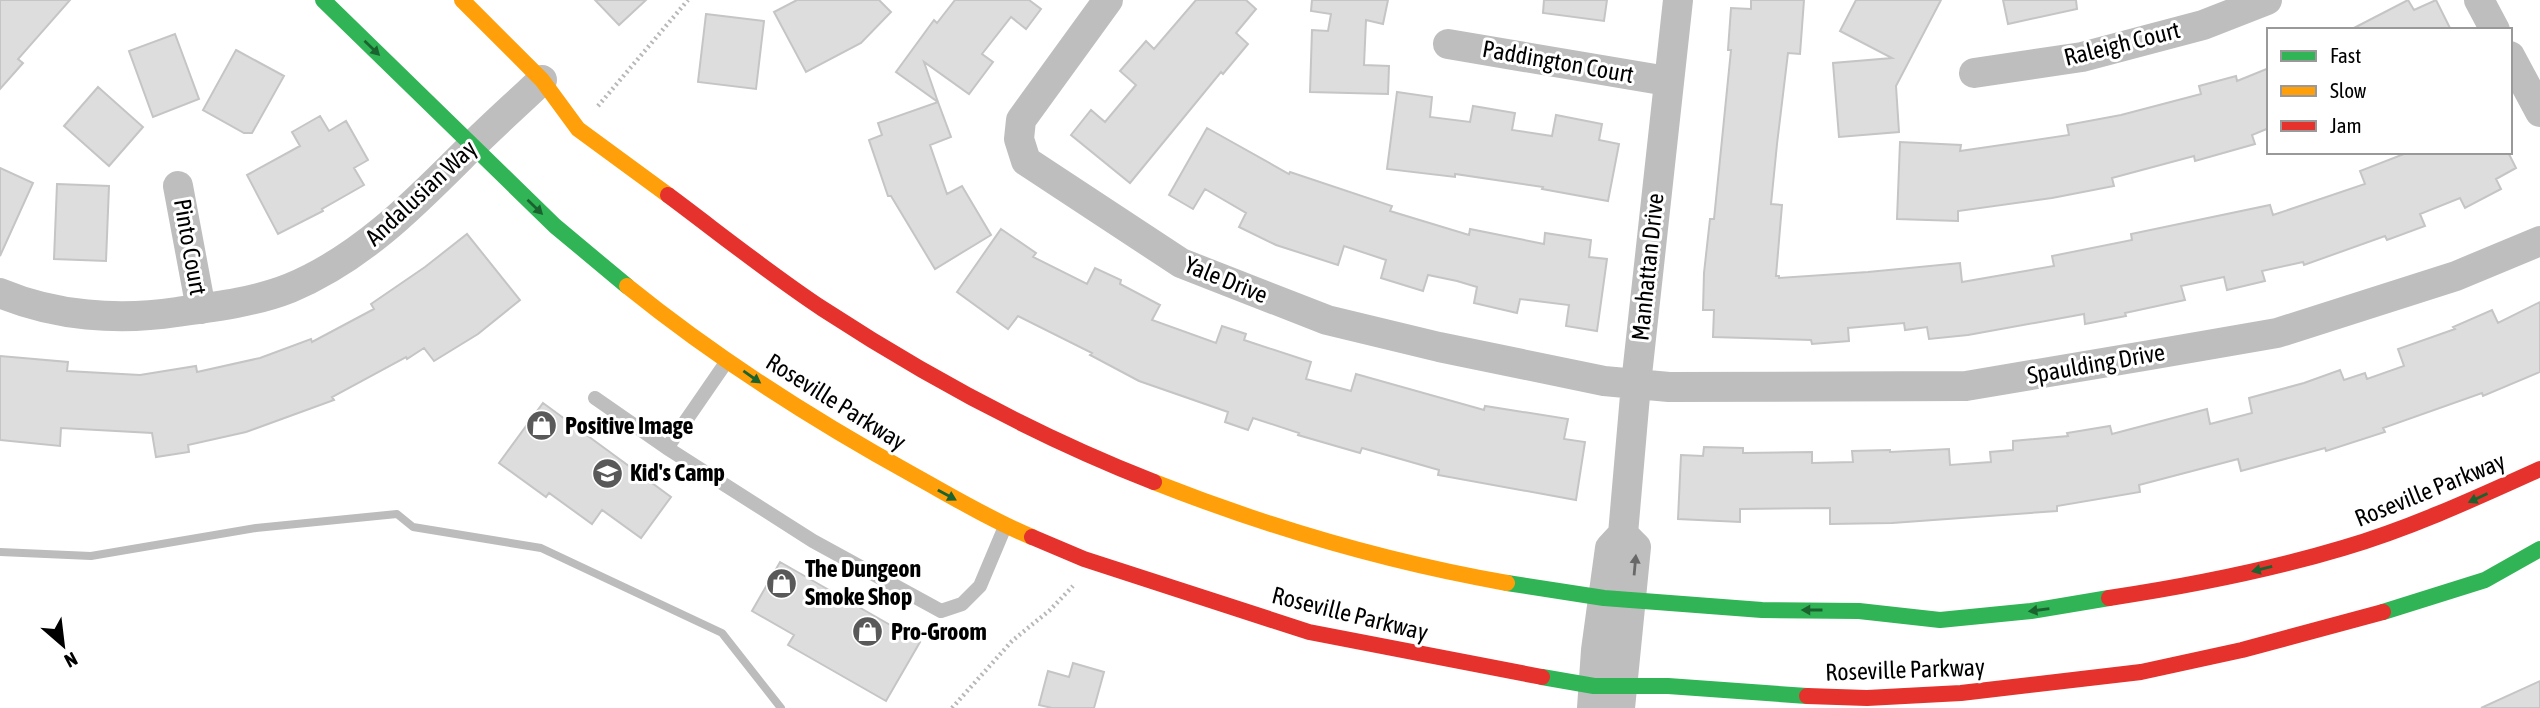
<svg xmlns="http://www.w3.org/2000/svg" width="2540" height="708" font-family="'Asap Condensed',sans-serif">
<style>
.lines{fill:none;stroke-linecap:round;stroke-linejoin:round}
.stream{stroke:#bcbcbc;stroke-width:8}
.building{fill:#ddd;stroke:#c5c5c5;stroke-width:2}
.path{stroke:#b8b8b8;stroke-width:4.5;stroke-dasharray:2 3.5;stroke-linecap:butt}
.lane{stroke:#bebebe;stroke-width:14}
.street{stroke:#bebebe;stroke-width:30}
.fast{stroke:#30b455;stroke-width:16}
.slow{stroke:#ff9f0a;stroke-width:16}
.jam{stroke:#e5322d;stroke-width:16}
.oneway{fill:#1a632f}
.oneway2{fill:#686868}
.labels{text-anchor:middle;stroke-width:6;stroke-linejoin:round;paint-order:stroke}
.street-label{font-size:24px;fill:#000;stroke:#fff}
.poi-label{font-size:24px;font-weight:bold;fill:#000;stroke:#fff;text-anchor:start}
</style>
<rect width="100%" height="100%" fill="#fff"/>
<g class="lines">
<path class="stream" d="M0,552l91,4 165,-28 141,-14 16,13 128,21 181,85 59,75"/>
</g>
<path class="building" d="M0,0h70l-52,59 5,4 -23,26z
M595,0h51l-27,25z
M797,0h82l12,12 -30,31 -55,29 -32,-60z
M955,0h74l12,9 -15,20 -15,-12 -29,37 11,8 -24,32 -45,-32 14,40 -42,-30 38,-52 3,3z
M1196,0h50l10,9 -20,24 12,11 -25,30 -2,-2 -91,111 -59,-48 20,-25 14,12 31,-37 -16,-14 26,-30 8,8z
M1312,0h76l-5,24 -17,-4 -2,45 25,1 -1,28 -78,-2 2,-62 16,1 3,-17 -20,-3z
M1544,0h63l-3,21 -61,-8z
M1751,0h53l-4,54 -12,-1 -11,91 -6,60 11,1 -6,71h3v2l89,-6 92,-9 2,19 92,-16 -2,-10 80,-16 -1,-6 139,-29 3,10 92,-31 -5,-13 49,-19h99l8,16 -20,11 5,10 -36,19 -5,-10 -40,16 5,12 -38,14 -2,-4 -81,29 -1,-3 -41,9 3,10 -38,9 -3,-13 -43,9 4,14 -60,13 1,3 -41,8 -1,-10 -116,21 -39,4 -2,-12 -22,3 -1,-7 -56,5 1,13 -37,3 -1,-4 -98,-3 1,-27h-11l1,-37 6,-54h4l17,-169h-3l3,-42 20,1z
M1856,0h85l-45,86 3,46 -60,5 -6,-74 59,-5 -52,-27z
M2003,0h73l1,9 -69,15z
M2408,0l6,10 22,-10 15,30h-101z
M706,14l58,7 -8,68 -58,-7z
M175,34l24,65 -46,18 -24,-66z
M236,50l48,26 -32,57h-8l-41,-23z
M2269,68v60l-17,7 3,9 -60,17 -1,-5 -82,22 2,8 -62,12 -94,13v10l-61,-2 3,-77 61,3 -1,6 109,-16 -2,-10 54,-10 80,-21 -2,-8 37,-10 1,5z
M98,87l45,40 -34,39 -45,-40z
M1397,92l35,5 -2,20 40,5 3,-16 42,7 -3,17 40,6 4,-21 46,9 -3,16 20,4 -11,57 -66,-12 1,-2 -88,-13v3l-68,-8z
M938,102l13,35 -21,8 17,49 15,-8 29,49 -56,34 -44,-73h-3l-19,-56 13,-5 -4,-12z
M320,116l9,15 17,-10 22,39 -14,8 10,17 -42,24 1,2 -45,23 -31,-59 53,-29 -8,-14z
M1207,128l82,46 1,-2 102,34 -2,5 79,24 1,-6 74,15 1,-11 46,7 -2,17 18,2 -10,72 -31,-5 3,-21 -49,-6 -3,14 -43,-10 3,-16 -20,-6 -29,-6 -5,16 -42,-13 5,-18 -42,-14 -6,19 -62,-20 -37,-18 7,-14 -41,-24 -12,20 -24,-14z
M0,168l33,15 -33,73z
M57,184l52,2 -3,75 -52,-2z
M1001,229l35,24 -3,4 54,27 8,-16 26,12 -1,4 40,21 -8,15 64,23 6,-17 24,8 -2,6 67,22 -5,17 45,12 5,-17 128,36 1,-4 83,13 -4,20 21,3 -9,58 -138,-25 1,-5 -77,-22 -2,5 -62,-18 1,-2 -46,-15 -5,12 -23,-8 3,-10 -89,-31 -49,-26 2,-2 -74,-37 -10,13 -51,-37z
M467,234l53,66 -42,34 -44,27 -10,-13 -17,11 -1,-2 -74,40 2,3 -88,32 -58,13 1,7 -33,5 -4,-24 -91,-5 -1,18 -60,-6v-84l68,6 -1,9 73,4 56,-9 1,6 63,-14 51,-19 1,3 62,-33 -3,-5 54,-37z
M2540,302v70l-57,24 -1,-3 -99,35 2,4 -59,19 -1,-3 -84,23 -3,-12 -99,26 1,7 -83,14v5l-165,12 -62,1v-16l-90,1v13l-62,-3 3,-64 22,1 1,-9 39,1v5l69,-1v11l41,-1 -1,-11 38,-1v2l59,-3 1,16 41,-3 -1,-10 23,-2v-9l55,-5 -1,-3 43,-7 2,8 95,-25 3,15 42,-11 -3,-15 55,-15 36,-13 4,10 21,-7 2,6 37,-13 -6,-17 57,-20 -2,-2 39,-17 6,13z
M543,403l128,94 -30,41 -39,-28 -10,14 -43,-31 -3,4 -47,-34z
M780,562l140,80 -34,59 -98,-56 6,-10 -42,-24z
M1073,663l31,9 -10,36h-42l-13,-3 9,-34 21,6z
M2540,681v27h-59z"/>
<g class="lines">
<path class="path" d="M598,106l90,-106
M952,708l60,-67 38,-31 23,-24"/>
<path class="lane" d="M595,398l72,50 146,93 128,70 21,-7 18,-18 24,-57
M667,448l60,-87"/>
<path class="street" d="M1108,0l-87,120 -2,19 7,22 155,102 146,57 112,27 165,34 65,6 297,-1 184,-31 127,-22 179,-57 84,-35
M2479,0l16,30
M1448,44l219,37
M2510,56l30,56
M1974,73l108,-16 121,-32 64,-25
M178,186l23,123
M0,293c55,23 118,28 177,19 37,-5 78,-10 113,-24 72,-30 125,-85 179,-139 24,-24 49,-46 73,-69
M1592,708l4,-58 14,-102 13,-14 13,-150 42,-384
M1620,708l16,-161 -13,-13"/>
<path class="fast" d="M323,0l232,226 72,60
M1507,583l97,15 158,12 97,1 81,9 91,-9 78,-13
M2383,612l102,-32 55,-31
M1542,677l52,9h74l139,10"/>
<path class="slow" d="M462,0l80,80 36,49 90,66
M627,286c89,72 188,135 288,190 38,21 76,44 117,61
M1154,482c114,45 233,80 353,101"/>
<path class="jam" d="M668,195c51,38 102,79 155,114 104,68 216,128 331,173
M1032,537l52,22 225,73 233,45
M2109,598c79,-12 157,-27 234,-50 68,-20 133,-50 197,-79
M1807,696l60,2 94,-5 180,-21 101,-22 141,-38"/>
</g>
<defs><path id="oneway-solid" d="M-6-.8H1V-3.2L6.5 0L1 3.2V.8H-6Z" transform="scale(1.75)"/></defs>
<g class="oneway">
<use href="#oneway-solid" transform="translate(372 48) rotate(44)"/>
<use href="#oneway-solid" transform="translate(535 207) rotate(44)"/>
<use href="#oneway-solid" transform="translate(752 377) rotate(35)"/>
<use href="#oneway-solid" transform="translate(947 495) rotate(29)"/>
<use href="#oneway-solid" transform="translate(2478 498) rotate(155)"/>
<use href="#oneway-solid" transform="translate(2262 569) rotate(166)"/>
<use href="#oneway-solid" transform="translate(1812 610) rotate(-180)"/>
<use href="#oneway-solid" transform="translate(2039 610) rotate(172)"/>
</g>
<use class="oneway2" href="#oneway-solid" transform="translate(1635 565) rotate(-85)"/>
<defs>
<symbol id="shop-disc" viewBox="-11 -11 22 22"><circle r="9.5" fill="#595959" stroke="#fff"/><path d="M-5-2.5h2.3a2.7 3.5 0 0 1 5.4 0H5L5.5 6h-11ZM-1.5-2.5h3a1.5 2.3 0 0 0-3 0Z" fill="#fff"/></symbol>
<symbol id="school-disc" viewBox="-11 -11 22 22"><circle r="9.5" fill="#595959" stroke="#fff"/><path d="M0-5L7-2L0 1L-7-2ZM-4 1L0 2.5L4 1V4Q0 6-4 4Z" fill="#fff"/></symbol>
</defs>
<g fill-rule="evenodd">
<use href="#shop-disc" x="524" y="408" width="35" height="35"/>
<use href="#school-disc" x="590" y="456" width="35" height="35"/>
<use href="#shop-disc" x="764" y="566" width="35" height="35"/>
<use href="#shop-disc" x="850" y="614" width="35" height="35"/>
</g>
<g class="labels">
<g class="street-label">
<text transform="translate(2122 44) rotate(-14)" y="8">Raleigh Court</text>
<text transform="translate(1558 62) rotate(10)" y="8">Paddington Court</text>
<text transform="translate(421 193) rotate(-43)" y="8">Andalusian Way</text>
<text transform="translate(190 247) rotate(80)" y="8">Pinto Court</text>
<text transform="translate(1648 267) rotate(-84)" y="8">Manhattan Drive</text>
<text transform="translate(1226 280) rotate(22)" y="8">Yale Drive</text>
<text transform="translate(2096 364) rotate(-10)" y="8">Spaulding Drive</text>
<text transform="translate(836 402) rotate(32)" y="8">Roseville Parkway</text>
<text transform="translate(2430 490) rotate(-22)" y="8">Roseville Parkway</text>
<text transform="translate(1350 614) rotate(14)" y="8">Roseville Parkway</text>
<text transform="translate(1905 670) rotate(-2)" y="8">Roseville Parkway</text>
</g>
<g class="poi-label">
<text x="565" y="434">Positive Image</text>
<text x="630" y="481">Kid's Camp</text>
<text x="805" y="577">The Dungeon<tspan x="805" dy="28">Smoke Shop</tspan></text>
<text x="891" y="640">Pro-Groom</text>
</g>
</g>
<rect x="2267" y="28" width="245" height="126" fill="#ffffff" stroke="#999999" stroke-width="2"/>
<rect x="2281" y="51" width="35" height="10" fill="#30b455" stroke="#999999" stroke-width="2"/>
<text x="2330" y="63" font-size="21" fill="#000000">Fast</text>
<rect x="2281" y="86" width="35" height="10" fill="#ff9f0a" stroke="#999999" stroke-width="2"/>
<text x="2330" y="98" font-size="21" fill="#000000">Slow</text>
<rect x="2281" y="121" width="35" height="10" fill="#e5322d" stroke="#999999" stroke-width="2"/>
<text x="2330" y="133" font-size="21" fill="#000000">Jam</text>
<g transform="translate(63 645) rotate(152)" stroke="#ffffff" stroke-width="5" paint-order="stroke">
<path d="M0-5L12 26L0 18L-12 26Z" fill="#000000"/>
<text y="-10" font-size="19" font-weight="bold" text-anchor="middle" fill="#000000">N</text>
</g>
</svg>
